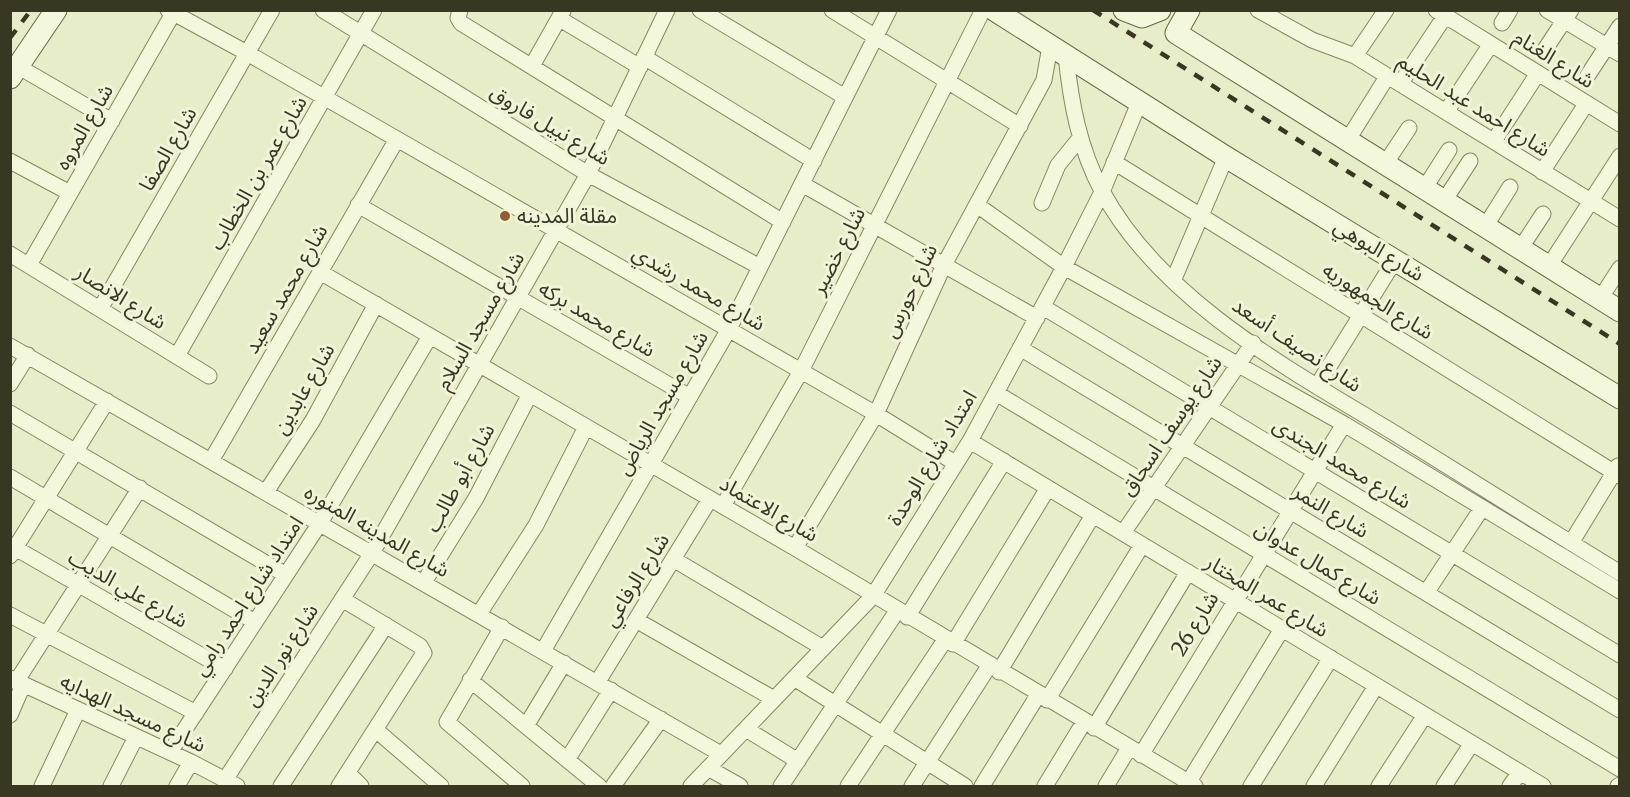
<svg xmlns="http://www.w3.org/2000/svg" width="1630" height="797" font-family="Merriweather,'Noto Sans Arabic',serif">
<style>
.lines{fill:none;stroke-linecap:round;stroke-linejoin:round}
.street-casing{stroke:#87865f;stroke-width:17}
.secondary-casing{stroke:#696742;stroke-width:23}
.street{stroke:#f3f7dc;stroke-width:15}
.secondary{stroke:#f3f7dc;stroke-width:21}
.rail{stroke:#393721;stroke-width:4.5;stroke-dasharray:10 10;stroke-linecap:butt}
.poi-dot{fill:#925d33;stroke:#f0f4d9;stroke-width:2}
.labels{text-anchor:middle;stroke-width:6;stroke-linejoin:round;paint-order:stroke}
.street-label{font-size:21px;fill:#393721;stroke:#f0f4d9}
.poi-label{font-size:21px;fill:#393721;stroke:#f0f4d9;text-anchor:start}
</style>
<rect width="100%" height="100%" fill="#e7ecc9"/>
<g class="lines">
<defs>
<path id="street" d="M168,10l79,43 629,361 79,49
M323,10l265,164 172,93
M460,10l-2,8 3,5 322,199
M700,10l145,87
M832,10l188,116
M1258,10l54,30 43,16 265,163
M1436,10l184,114
M1547,10l73,44
M560,19l80,48
M1502,23l8,-13
M1544,51l27,-41
M1066,56c5,47 13,92 36,135 59,110 190,180 294,243 74,46 149,93 224,139
M1355,56l31,-46
M644,57l170,104
M532,66l31,-55
M19,67l93,54
M1588,75l32,-49
M1400,84l45,-68
M1446,112l45,-68
M1347,141l40,-64
M1494,141l44,-68
M10,161l60,32
M1114,162l506,314
M1385,164l24,-36
M1542,172l44,-68
M802,184l235,134
M1424,189l25,-39
M1444,201l26,-40
M1042,203l16,-38 22,-27
M358,205l332,192
M977,205l87,62 280,157 276,167
M1485,227l25,-40
M1520,249l23,-35
M10,254l199,122
M29,265l146,-255
M1549,266l71,-110
M320,272l475,276 400,238
M1173,281l53,-124
M1600,299l20,-31
M1043,307l577,348
M100,309l172,-299
M10,346l711,408
M1020,348l600,362
M177,356l197,-346
M10,384l18,-29
M1317,386l78,-126
M996,393l624,376
M10,413l276,162
M970,441l573,345
M211,461l186,-322
M10,477l245,145
M266,492l47,-72 63,-116
M723,506l78,-135 182,-361
M1123,533l130,-190
M1571,543l47,-77
M10,545l215,124
M795,548l81,-134 68,-149 100,-185 6,-34
M10,556l97,-155
M673,559l150,89
M424,582l52,-84 54,-104
M1426,593l56,-85
M479,614l57,-89 50,-98
M10,615l186,98
M907,617l97,-156
M636,620l138,79
M502,627l-55,95 75,64
M953,644l95,-156
M543,651l186,-322 160,-319
M999,672l94,-157
M10,678l181,84 46,24
M794,678l171,108
M470,680l129,106
M16,682l124,-194
M597,683l113,-184
M1047,700l95,-155
M10,715l13,-30
M526,726l38,-63
M1094,728l94,-156
M746,729l52,32
M376,730l65,56
M170,752l150,-229 110,-187
M1141,755l203,-331
M567,760l44,-70
M708,768l32,18
M348,773l13,13
M225,780l147,-227 216,-379 79,-164
M1188,783l94,-154
M42,786l36,-76
M111,786l25,-49
M177,786l14,-24
M281,786l105,-161
M339,786l85,-133 -4,-7 -78,-47
M613,786l48,-67
M691,786l182,-190 97,-155 94,-174 38,-75 37,-89
M781,786l116,-175
M848,786l97,-146
M912,786l77,-120
M982,786l56,-91
M1045,786l39,-64
M1106,786l23,-38
M1251,786l80,-128
M1314,786l62,-100
M1379,786l46,-71
M1444,786l28,-43
M1510,786l10,-14
M1618,786l2,-1"/>
<path id="secondary" d="M994,10l232,147 394,241
M1124,10l18,7 18,-7
M1189,10l-13,23 444,278
M10,78l46,-68"/>
</defs>
<use href="#street" class="street-casing"/>
<use href="#secondary" class="secondary-casing"/>
<use href="#street" class="street"/>
<use href="#secondary" class="secondary"/>
<path class="rail" d="M1093,10l527,334
M10,38l21,-28"/>
</g>
<circle class="poi-dot" cx="505" cy="216" r="6"/>
<g class="labels">
<g class="street-label">
<text transform="translate(1554 59) rotate(32)" y="7">شارع الغنام</text>
<text transform="translate(1474 105) rotate(32)" y="7">شارع احمد عبد الحليم</text>
<text transform="translate(550 125) rotate(31)" y="7">شارع نبيل فاروق</text>
<text transform="translate(84 127) rotate(-60)" y="7">شارع المروه</text>
<text transform="translate(168 149) rotate(-60)" y="7">شارع الصفا</text>
<text transform="translate(258 173) rotate(-60)" y="7">شارع عمر بن الخطاب</text>
<text transform="translate(1379 250) rotate(31)" y="7">شارع البوهي</text>
<text transform="translate(838 251) rotate(-63)" y="7">شارع خضير</text>
<text transform="translate(699 288) rotate(30)" y="7">شارع محمد رشدي</text>
<text transform="translate(286 289) rotate(-60)" y="7">شارع محمد سعيد</text>
<text transform="translate(910 291) rotate(-65)" y="7">شارع حورس</text>
<text transform="translate(121 297) rotate(32)" y="7">شارع الانصار</text>
<text transform="translate(1378 301) rotate(32)" y="7">شارع الجمهوريه</text>
<text transform="translate(597 319) rotate(30)" y="7">شارع محمد بركه</text>
<text transform="translate(480 321) rotate(-60)" y="7">شارع مسجد السلام</text>
<text transform="translate(1297 345) rotate(34)" y="7">شارع نصيف أسعد</text>
<text transform="translate(304 389) rotate(-60)" y="7">شارع عابدين</text>
<text transform="translate(662 403) rotate(-60)" y="7">شارع مسجد الرياض</text>
<text transform="translate(1171 426) rotate(-56)" y="7">شارع يوسف اسحاق</text>
<text transform="translate(932 458) rotate(-59)" y="7">امتداد شارع الوحدة</text>
<text transform="translate(1342 463) rotate(31)" y="7">شارع محمد الجندى</text>
<text transform="translate(460 478) rotate(-61)" y="7">شارع أبو طالب</text>
<text transform="translate(769 509) rotate(30)" y="7">شارع الاعتماد</text>
<text transform="translate(1331 511) rotate(31)" y="7">شارع النمر</text>
<text transform="translate(377 531) rotate(30)" y="7">شارع المدينه المنوره</text>
<text transform="translate(1318 563) rotate(31)" y="7">شارع كمال عدوان</text>
<text transform="translate(636 580) rotate(-58)" y="7">شارع الرفاعي</text>
<text transform="translate(128 589) rotate(30)" y="7">شارع علي الديب</text>
<text transform="translate(248 596) rotate(-57)" y="7">امتداد شارع احمد رامي</text>
<text transform="translate(1267 596) rotate(31)" y="7">شارع عمر المختار</text>
<text transform="translate(1195 624) rotate(-59)" y="7">شارع 26</text>
<text transform="translate(281 655) rotate(-57)" y="7">شارع نور الدين</text>
<text transform="translate(133 713) rotate(25)" y="7">شارع مسجد الهدايه</text>
</g>
<g class="poi-label">
<text x="517" y="223">مقلة المدينه</text>
</g>
</g>
<rect width="1630" height="797" fill="none" stroke="#393721" stroke-width="24"/>
</svg>
